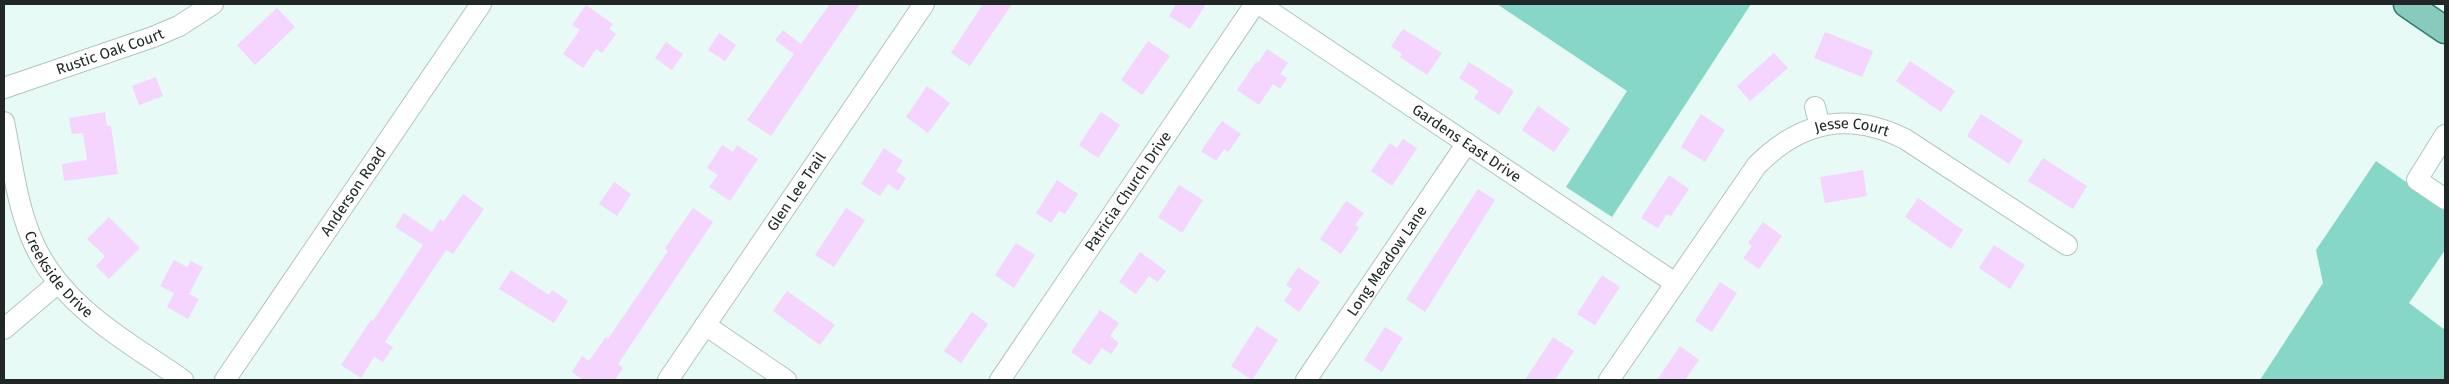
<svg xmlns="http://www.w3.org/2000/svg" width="2449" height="384" font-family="'Fira Sans',sans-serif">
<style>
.green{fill:#86d7c7}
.building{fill:#f5d4fd}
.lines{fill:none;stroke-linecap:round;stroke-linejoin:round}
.minor-casing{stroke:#b2c5c0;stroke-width:22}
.major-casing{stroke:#327a6e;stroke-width:29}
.minor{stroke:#fff;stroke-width:20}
.major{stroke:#89cabf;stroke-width:26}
.labels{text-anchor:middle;stroke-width:4;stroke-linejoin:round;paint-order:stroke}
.street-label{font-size:15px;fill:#202726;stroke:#e7faf5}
</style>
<rect width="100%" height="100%" fill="#e7faf5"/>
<path class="green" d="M1497,4h254l-139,213 -46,-30 61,-96z
M2376,161l69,48v41l-36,53 36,27v50h-185l63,-97 -7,-33z"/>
<path class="building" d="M830,4h30l-89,132 -24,-16 47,-66 -19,-14 8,-10 18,14z
M983,4h29l-42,62 -19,-13z
M1176,4h30l-16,25 -21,-13z
M586,5l27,19 -4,5 7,5 -14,19 -6,-4 -13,19 -20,-14 17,-24 -8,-5z
M277,8l18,19 -40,38 -18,-20z
M1403,29l39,24 -15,22 -27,-18 2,-3 -11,-8z
M1825,32l48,19 -11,26 -48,-19z
M719,33l17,12 -11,16 -17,-11z
M1148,41l22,15 -28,39 -21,-15z
M666,42l17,12 -11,16 -17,-12z
M1267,49l21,14 -8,11 7,4 -7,11 -7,-5 -14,21 -22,-15 19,-28 2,1z
M1774,53l14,15 -38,33 -13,-15z
M1910,61l45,30 -14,21 -45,-31z
M1469,62l45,29 -15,24 -25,-17 5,-7 -20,-13z
M156,77l7,19 -24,9 -7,-19z
M927,86l23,17 -22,30 -22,-16z
M1538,106l32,23 -16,23 -32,-22z
M105,112l2,14h4l7,48 -54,7 -2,-17 25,-4 -4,-27 -11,1 -3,-16z
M1101,112l19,13 -22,33 -19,-13z
M1701,114l24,16 -20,32 -24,-15z
M1981,114l42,27 -14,23 -42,-28z
M1222,121l19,13 -13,18 -4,-3 -8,12 -15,-10z
M1403,139l14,9 -25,38 -21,-15 19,-28 7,5z
M722,145l11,7 4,-7 21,14 -28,42 -21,-14 9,-12 -11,-7z
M884,148l19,13 -7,10 10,7 -8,13 -10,-7 -8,12 -19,-12z
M2043,158l44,28 -14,23 -45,-28z
M1863,170l4,26 -42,7 -5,-26z
M1669,175l20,14 -18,27 -4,-2 -9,14 -17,-10z
M1057,180l21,14 -13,20 -6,-3 -8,12 -15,-10z
M614,182l17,12 -14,22 -18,-12z
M1179,185l24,15 -21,33 -24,-16z
M1478,189l17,11 -70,112 -19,-13z
M463,194l21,15 -31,45 -7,-4 -61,92 8,5 -10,15 -9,-5 -13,21 -20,-13 30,-45 2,1 50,-76 -28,-18 9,-14 28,19 8,-13 4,2z
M1918,198l45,32 -12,19 -46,-32z
M1346,201l18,12 -9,12 4,3 -18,26 -21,-15z
M693,208l20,14 -95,142 5,4 -8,12h-32l-11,-8 10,-16 7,5 17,-24 2,2 60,-88 -3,-3z
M846,208l19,12 -31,47 -19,-12z
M109,217l31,31 -31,31 -13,-13 9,-10 -18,-17z
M1763,222l19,14 -23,33 -16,-11 9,-12 -4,-3z
M1016,243l19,12 -21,33 -19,-13z
M1994,245l31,20 -15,24 -31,-21z
M1140,252l26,19 -8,11 -9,-6 -13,18 -17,-12z
M174,260l13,7 4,-6 12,6 -14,27 10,5 -11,20 -21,-12 7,-14 -14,-7z
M1298,267l22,15 -21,30 -15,-11 8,-12 -6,-4z
M511,270l38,25 3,-5 16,11 -14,22 -55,-34z
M1602,275l18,12 -25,38 -18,-11z
M1720,282l17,11 -25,39 -17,-11z
M787,291l48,34 -15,20 -47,-34z
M1100,310l19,13 -9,13 9,7 -8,11 -9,-6 -12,17 -19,-13z
M972,312l16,12 -27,39 -17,-12z
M1257,326l21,14 -26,40 -21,-14z
M1385,327l18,11 -21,34 -18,-12z
M1553,337l21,14 -19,29h-30z
M1680,346l19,14 -14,20h-28z"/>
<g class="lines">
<defs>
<g id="minor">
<path id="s1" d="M1259,4l416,279"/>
<path id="s2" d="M4,88l149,-51 26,-11 34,-22"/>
<path d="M1815,107l5,19"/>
<path id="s3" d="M4,122c8,38 12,79 27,115 27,68 95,103 152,143"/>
<path d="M2445,135l-28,45 28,19"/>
<path d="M705,325l81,55"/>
<path d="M4,329l54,-46"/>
<path id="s4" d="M225,380l256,-376"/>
<path id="s5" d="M668,380l256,-376"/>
<path id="s6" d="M1000,380l255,-376"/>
<path id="s7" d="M1306,380l161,-237"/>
<path id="s8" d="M1609,380l148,-215c44,-44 92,-54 148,-26l162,106"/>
</g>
<path id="major" d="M2407,4l38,26"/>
</defs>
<use href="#minor" class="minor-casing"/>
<use href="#major" class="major-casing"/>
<use href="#minor" class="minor"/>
<use href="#major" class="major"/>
</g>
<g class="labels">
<g class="street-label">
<text dy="5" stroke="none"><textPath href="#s2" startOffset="112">Rustic Oak Court</textPath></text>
<text dy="5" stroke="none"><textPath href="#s8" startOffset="368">Jesse Court</textPath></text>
<text dy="5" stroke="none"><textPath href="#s1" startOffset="250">Gardens East Drive</textPath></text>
<text dy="5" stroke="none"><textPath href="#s4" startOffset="228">Anderson Road</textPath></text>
<text dy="5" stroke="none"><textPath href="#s5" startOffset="228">Glen Lee Trail</textPath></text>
<text dy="5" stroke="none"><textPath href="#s6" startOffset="228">Patricia Church Drive</textPath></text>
<text dy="5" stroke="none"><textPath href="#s7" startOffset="144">Long Meadow Lane</textPath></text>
<text dy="5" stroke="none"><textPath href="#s3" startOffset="165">Creekside Drive</textPath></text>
</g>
</g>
<rect width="2449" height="384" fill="none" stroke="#202726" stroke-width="10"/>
</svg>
